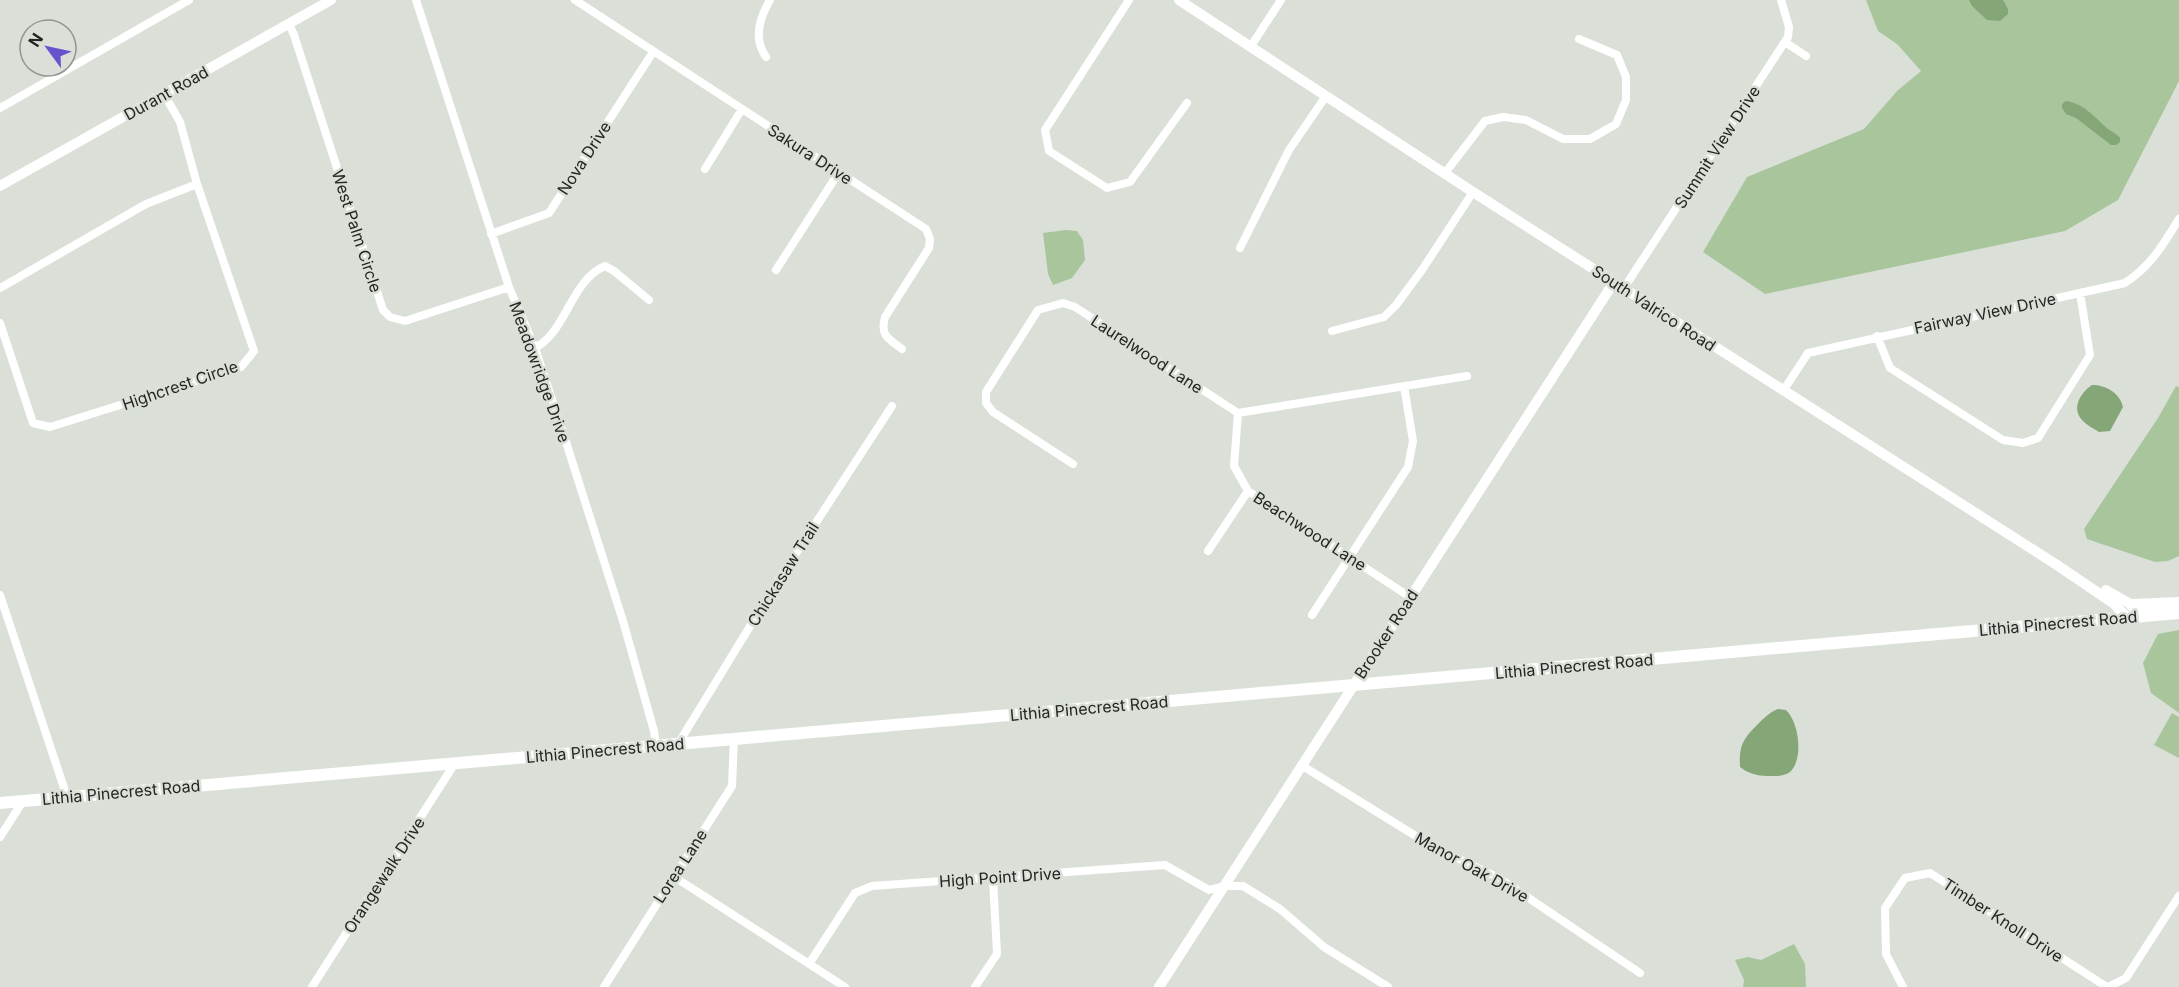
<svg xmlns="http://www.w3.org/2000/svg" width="2179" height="987" font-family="Inter,sans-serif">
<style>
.green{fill:#a8c59c}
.water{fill:#85a677}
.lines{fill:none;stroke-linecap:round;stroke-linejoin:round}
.minor{stroke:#fff;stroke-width:8}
.tertiary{stroke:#fff;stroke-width:10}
.secondary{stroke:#fff;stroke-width:12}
.labels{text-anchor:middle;stroke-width:5;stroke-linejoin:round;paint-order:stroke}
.street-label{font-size:16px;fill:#232522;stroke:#dae0d8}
</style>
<rect width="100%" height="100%" fill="#dae0d8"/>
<path class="green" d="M1866,0h313v81l-61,119 -53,31 -300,63 -62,-42 44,-75 117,-48 33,-38 24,-20 -24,-27 -19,-13z
M1066,230l11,1 6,9 2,20 -13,18 -19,7 -5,-11 -5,-41z
M2176,386l3,1v169l-11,5 -13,1 -68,-23 -3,-10 74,-111z
M2179,630v83l-28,-20 -8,-30 15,-29z
M2172,713l7,4v41l-25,-13z
M1794,944l11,20 1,23h-63l1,-7 -9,-20 13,-3 13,3z"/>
<path class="water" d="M1969,0h34l5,9v5l-8,7 -13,-1 -15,-14z
M2066,101c19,3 28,16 42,28 4,3 8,4 12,9v4l-4,3h-5l-35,-27 -10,-4 -4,-6v-4z
M2092,385c14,0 28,8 31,22l-13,24 -11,1c-5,-3 -12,-7 -16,-11 -13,-12 -2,-29 9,-36z
M1778,709l8,1c13,12 18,49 4,62 -7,5 -15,4 -23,4 -9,0 -20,-3 -27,-9 -1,-22 3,-28 18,-43 6,-6 12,-12 20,-15z"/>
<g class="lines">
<path class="minor" d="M416,0l93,287 26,61 31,94 57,179 31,110 2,15
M575,0l351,229 4,10 -1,9 -44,69c-5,19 3,21 17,32
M1129,0l-84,130 4,21 58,37 23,-6 57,-79
M289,24l5,11 89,275 7,7 15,4 104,-34
M1785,42l21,14
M1251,46l30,-46
M766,57c-13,-18 -6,-40 4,-57
M164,94l16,28 17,62
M0,108l189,-108
M705,169l37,-60
M1445,173l40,-52 18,-4 23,3 37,19h27l26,-15 10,-24v-23l-9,-22 -38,-16
M491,234l58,-21 104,-161
M1240,248l49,-98 37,-54
M776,270l63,-98
M0,288l146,-84 51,-20 57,167 -13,16 -191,60 -17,-4 -33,-100
M1624,288l164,-251 1,-10 -8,-27
M1332,331l52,-14 12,-12 26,-35 51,-78
M1877,336l13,32 113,72 20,3 15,-5 52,-83 -10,-62
M535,348c32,-17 36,-68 70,-82l9,5 35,29
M1783,391l25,-38 317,-70c27,-18 37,-37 54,-64
M1238,413l-4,53 14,25 162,106
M1073,464l-80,-52 -7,-9v-11l52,-82 25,-7 12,4 163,106 229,-37
M1208,551l40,-60
M0,595l67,202
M1312,615l96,-148 5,-26 -9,-55
M678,744l96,-157 118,-181
M1301,765l131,81 67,32 141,95
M0,837l23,-36
M673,876l172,111
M809,964l46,-71 17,-7 293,-21 44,25 15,-4h19l37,23 44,38 64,40
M312,987l143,-224
M604,987l128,-201 2,-47
M975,987l22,-33 -4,-76
M1903,987l-17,-33 -1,-46 20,-30 25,-5 177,114
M2108,987l18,-9 53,-82"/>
<path class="tertiary" d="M1179,0l294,192 584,373 56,38 14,14
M0,186l331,-186
M2106,590l26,15
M1159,987l455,-705"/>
<path class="secondary" d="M2132,605l47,-2
M0,803l2179,-190"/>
</g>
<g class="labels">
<g class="street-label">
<text transform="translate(166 93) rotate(-29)" y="6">Durant Road</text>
<text transform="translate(1717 147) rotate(-57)" y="6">Summit View Drive</text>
<text transform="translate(810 154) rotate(33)" y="6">Sakura Drive</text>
<text transform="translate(584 158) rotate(-57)" y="6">Nova Drive</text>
<text transform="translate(357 231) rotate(72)" y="6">West Palm Circle</text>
<text transform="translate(1654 308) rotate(33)" y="6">South Valrico Road</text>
<text transform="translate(1985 313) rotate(-12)" y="6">Fairway View Drive</text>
<text transform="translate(1147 354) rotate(33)" y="6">Laurelwood Lane</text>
<text transform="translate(540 372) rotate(70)" y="6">Meadowridge Drive</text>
<text transform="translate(180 385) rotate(-19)" y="6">Highcrest Circle</text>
<text transform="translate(1310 531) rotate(33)" y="6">Beachwood Lane</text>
<text transform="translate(783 574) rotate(-58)" y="6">Chickasaw Trail</text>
<text transform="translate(2058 623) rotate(-5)" y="6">Lithia Pinecrest Road</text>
<text transform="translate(1386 634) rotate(-57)" y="6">Brooker Road</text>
<text transform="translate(1574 666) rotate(-5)" y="6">Lithia Pinecrest Road</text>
<text transform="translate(1089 708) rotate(-5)" y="6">Lithia Pinecrest Road</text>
<text transform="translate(605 750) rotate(-5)" y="6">Lithia Pinecrest Road</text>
<text transform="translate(121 792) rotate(-5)" y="6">Lithia Pinecrest Road</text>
<text transform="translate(680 866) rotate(-57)" y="6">Lorea Lane</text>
<text transform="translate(1472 867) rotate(29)" y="6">Manor Oak Drive</text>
<text transform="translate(384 875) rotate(-57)" y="6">Orangewalk Drive</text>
<text transform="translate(1000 877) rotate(-4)" y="6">High Point Drive</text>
<text transform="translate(2003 920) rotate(33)" y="6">Timber Knoll Drive</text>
</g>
</g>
<g transform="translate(48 48) rotate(303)"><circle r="28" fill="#dae0d8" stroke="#91958f" stroke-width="1.5"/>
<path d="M0-4.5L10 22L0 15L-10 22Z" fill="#6753cc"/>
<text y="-9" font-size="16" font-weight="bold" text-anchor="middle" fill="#232522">N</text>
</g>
</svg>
